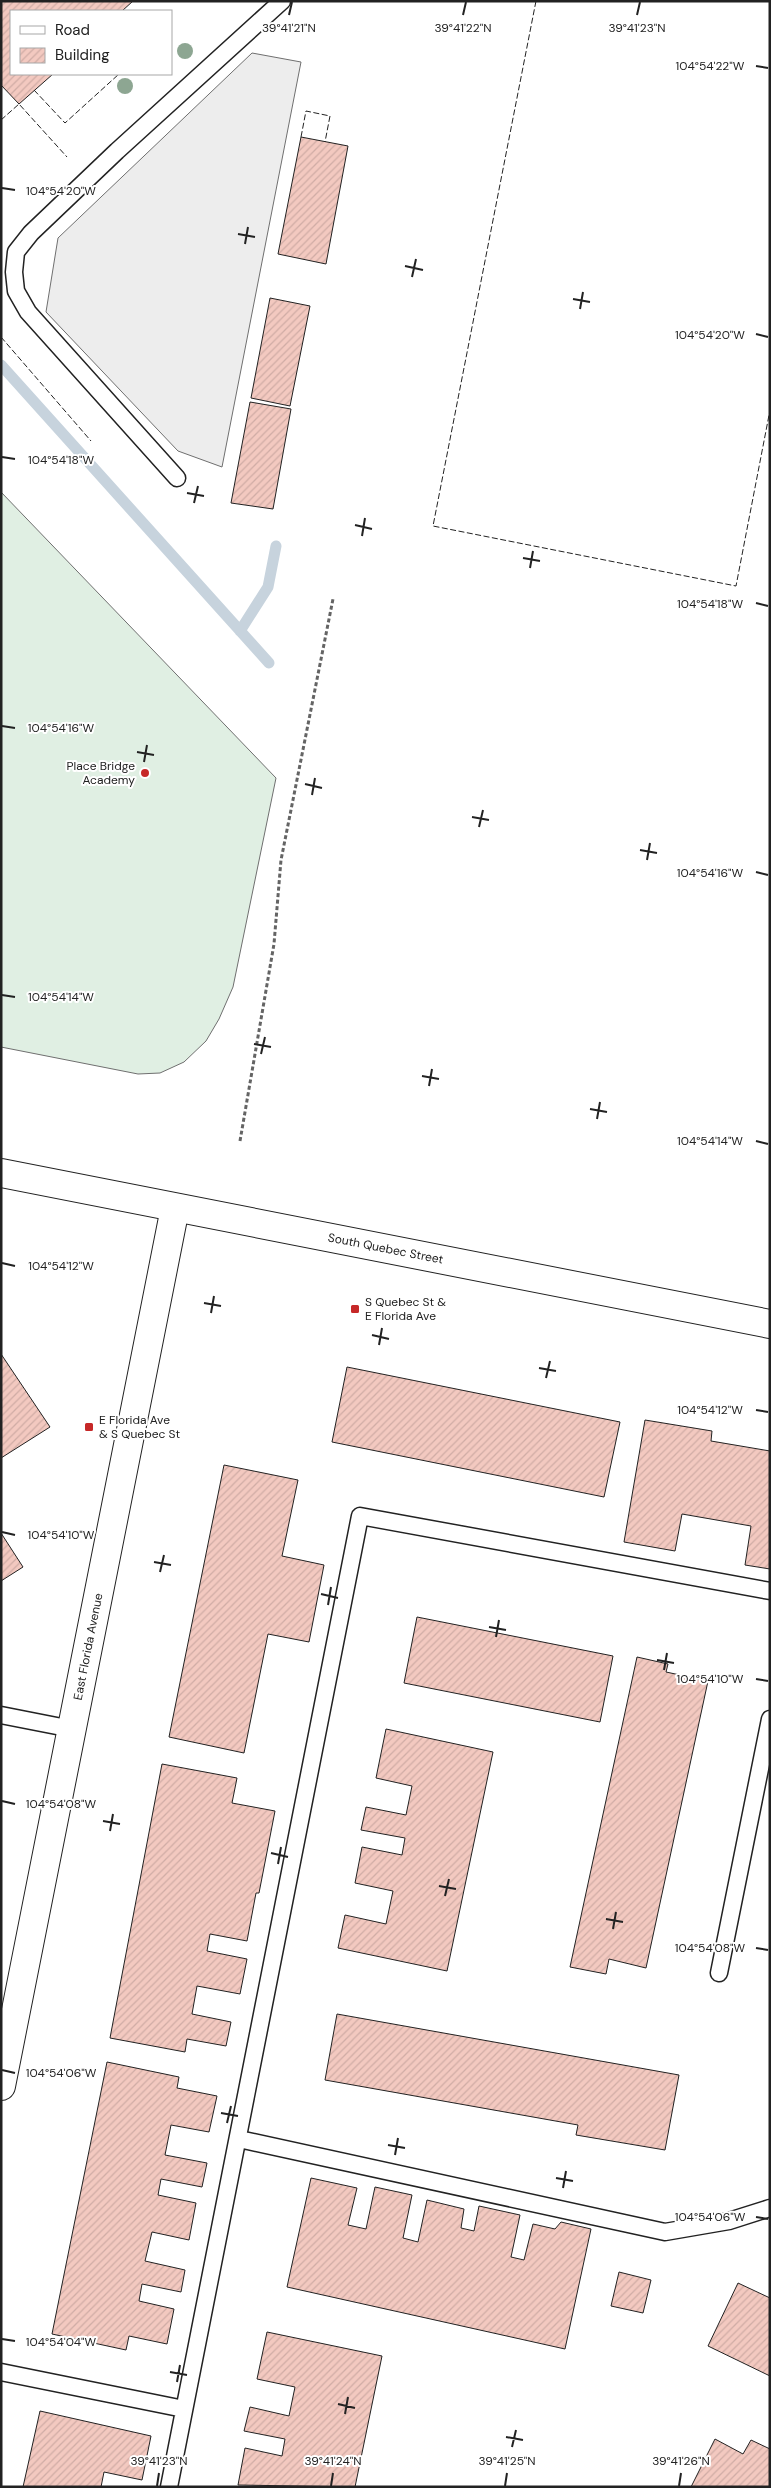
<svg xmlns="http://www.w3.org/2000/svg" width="771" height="2488" font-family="'DM Sans',sans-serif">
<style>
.pitch{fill:#e0efe3;stroke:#6f6f6f}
.parking{fill:#ededed;stroke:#6f6f6f}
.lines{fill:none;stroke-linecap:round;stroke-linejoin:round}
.stream{stroke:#c7d3dd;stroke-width:11}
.building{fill:url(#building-hatch);stroke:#222}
.service-casing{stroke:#222;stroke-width:19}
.tertiary-casing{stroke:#222;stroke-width:30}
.secondary-casing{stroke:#222;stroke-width:30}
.path{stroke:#646464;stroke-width:3;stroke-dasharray:4 2.5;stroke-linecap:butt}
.service{stroke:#fff;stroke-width:16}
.tertiary{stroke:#fff;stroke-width:28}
.secondary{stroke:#fff;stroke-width:28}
.fence{stroke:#222;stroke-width:1;stroke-dasharray:6 2.5;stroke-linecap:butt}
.tree{fill:#8da692}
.ticks{fill:none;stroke:#222;stroke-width:2}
.poi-dot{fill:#c62828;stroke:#fff;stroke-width:2}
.labels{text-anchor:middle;stroke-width:4;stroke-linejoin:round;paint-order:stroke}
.poi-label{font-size:12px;fill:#222;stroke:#fff;text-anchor:start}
.street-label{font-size:12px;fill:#222;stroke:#fff}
.ticks-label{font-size:12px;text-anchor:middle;fill:#222;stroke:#fff;stroke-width:4;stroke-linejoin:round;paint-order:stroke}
</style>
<defs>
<pattern id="building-hatch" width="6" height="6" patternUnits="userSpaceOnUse" patternTransform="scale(1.25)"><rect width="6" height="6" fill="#f3c9c0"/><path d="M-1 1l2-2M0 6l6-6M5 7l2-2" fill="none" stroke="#d0aca5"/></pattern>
</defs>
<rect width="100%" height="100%" fill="#fff"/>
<path class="pitch" d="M1,492l275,286 -43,209 -14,32 -13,22 -22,21 -24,11 -22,1 -137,-27z"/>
<path class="parking" d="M252,53l49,9 -79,405 -44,-16 -132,-139 12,-74z"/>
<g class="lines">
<path class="stream" d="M1,365l268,298
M240,631l28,-44 8,-41"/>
</g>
<path class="building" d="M1,1h132l-11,10h-111v63h42l-34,30 -18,-19z
M301,137l47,9 -22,118 -48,-10z
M270,298l40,8 -20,100 -39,-8z
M250,402l41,7 -18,100 -42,-6z
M1,1354l49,73 -49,31z
M347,1367l273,55 -16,75 -272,-55z
M645,1420l67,11 -1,10 59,10v118l-25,-4 6,-39 -69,-12 -7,37 -51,-9z
M224,1465l74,15 -16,76 42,9 -15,77 -41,-8 -24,119 -75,-16z
M1,1533l22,34 -22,14z
M417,1617l196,39 -13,66 -196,-39z
M637,1657l31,7 -2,8 42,9 -62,287 -37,-9 -3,15 -36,-7z
M386,1729l107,23 -46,219 -109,-23 7,-33 41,9 7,-33 -38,-8 7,-36 40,8 3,-17 -44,-8 5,-23 40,8 6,-29 -36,-8z
M162,1764l75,14 -5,25 43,8 -16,82h-3l-9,48 -37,-7 -3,17 40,8 -7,35 -43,-8 -5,28 39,8 -5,24 -39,-7 -2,13 -75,-14z
M337,2014l342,61 -14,75 -89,-15 2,-10 -253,-45z
M107,2062l72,15 -2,11 40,8 -8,36 -38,-7 -6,30 42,8 -5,24 -41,-8 -3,16 38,8 -7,37 -37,-8 -7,29 40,9 -4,22 -39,-8 -3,17 35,8 -7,35 -38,-8 -3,14 -74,-16z
M311,2178l46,10 -9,37 18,4 9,-42 37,8 -9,43 15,4 9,-42 37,9 -3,19 13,3 5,-25 41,9 -9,42 13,3 9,-36 22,5 6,-7 30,7 -26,120 -278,-62z
M619,2272l32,8 -8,33 -32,-7z
M738,2283l32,15v78l-62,-30z
M267,2332l115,24 -27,131 -117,-2 7,-37 37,8 3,-17 -41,-8 6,-24 39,9 6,-29 -38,-8z
M40,2411l111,25 -9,44 -38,-8 -3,15h-78z
M715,2439l28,15 8,-14 19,9v38h-79z"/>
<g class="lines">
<defs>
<path id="service" d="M177,478l-149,-166 -12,-21 -2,-19 2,-20 15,-19 86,-82 165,-150
M1,1715l71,14
M719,1973l51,-254
M239,2139l426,93 64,-11 41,-13
M1,2372l183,37
M169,2487l191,-971 410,75"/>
<g id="tertiary">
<path id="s1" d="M1,2086l174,-878"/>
</g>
<g id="secondary">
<path id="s2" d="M1,1173l769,151"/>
</g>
</defs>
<use href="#service" class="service-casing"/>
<use href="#tertiary" class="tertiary-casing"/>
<use href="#secondary" class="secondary-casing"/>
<path class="path" d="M240,1141l34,-197 7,-84 52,-261"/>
<use href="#service" class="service"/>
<use href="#tertiary" class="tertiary"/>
<use href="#secondary" class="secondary"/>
<path class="fence" d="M536,1l-103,525 303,60 34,-176
M34,90l31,33 54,-49
M1,120l18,-16 48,53
M301,137l5,-26 24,5 -5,26
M1,337l90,104"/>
</g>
<g class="tree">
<circle cx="185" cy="51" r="8"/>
<circle cx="125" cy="86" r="8"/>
</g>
<path class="ticks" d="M289,15l3,-13M463,15l3,-13M637,15l3,-13M756,66l12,2M2,188l13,2M238,234l17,3M245,244l3,-17M405,266l18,4M412,277l4,-18M573,299l17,3M580,309l3,-17M756,334l12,3M2,457l13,2M187,493l17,3M194,503l4,-17M355,525l17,4M362,536l3,-18M523,558l17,3M530,568l3,-17M756,603l12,3M2,726l13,2M137,752l17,3M144,762l3,-17M305,784l17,4M312,795l3,-17M472,817l17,3M479,827l4,-17M640,850l17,3M647,860l3,-17M756,872l12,3M2,995l13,2M254,1044l17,3M261,1054l4,-17M422,1076l17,3M429,1086l3,-17M590,1109l17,3M597,1119l3,-17M756,1141l12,3M2,1263l13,3M204,1303l17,3M211,1313l3,-17M372,1335l17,4M379,1345l3,-17M539,1368l17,3M546,1378l4,-17M756,1410l12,2M2,1532l13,3M154,1562l17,3M160,1572l4,-17M321,1594l17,4M328,1605l3,-18M489,1627l17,3M496,1637l3,-17M657,1660l17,3M664,1670l3,-17M756,1679l12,2M2,1801l13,3M103,1821l17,3M110,1831l3,-17M271,1853l17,4M278,1864l3,-17M439,1886l17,3M445,1896l4,-17M606,1919l17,3M613,1929l3,-17M756,1948l12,2M2,2070l13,3M221,2113l17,3M227,2123l4,-17M388,2145l17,3M395,2155l3,-17M556,2178l17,3M563,2188l3,-17M756,2217l12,2M2,2339l13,2M170,2372l17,3M177,2382l3,-17M338,2404l17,4M345,2414l3,-17M506,2437l17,3M512,2447l4,-17M157,2486l2,-13M331,2486l2,-13M505,2486l2,-13M679,2486l2,-13"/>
<g class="poi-dot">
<circle cx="145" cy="773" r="5"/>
<rect x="350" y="1304" width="10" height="10" rx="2.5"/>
<rect x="84" y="1422" width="10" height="10" rx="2.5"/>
</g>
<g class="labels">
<g class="poi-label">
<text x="135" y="770" text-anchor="end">Place Bridge<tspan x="135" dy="14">Academy</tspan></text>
<text x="365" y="1306">S Quebec St &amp;<tspan x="365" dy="14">E Florida Ave</tspan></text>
<text x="99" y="1424">E Florida Ave<tspan x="99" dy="14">&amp; S Quebec St</tspan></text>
</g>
<g class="street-label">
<text dy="4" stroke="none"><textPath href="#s2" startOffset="392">South Quebec Street</textPath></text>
<text dy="4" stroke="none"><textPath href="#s1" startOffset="448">East Florida Avenue</textPath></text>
</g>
</g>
<g class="ticks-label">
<text x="289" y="32">39°41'21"N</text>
<text x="463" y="32">39°41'22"N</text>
<text x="637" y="32">39°41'23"N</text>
<text x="710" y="70">104°54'22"W</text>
<text x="61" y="195">104°54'20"W</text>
<text x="710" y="339">104°54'20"W</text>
<text x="61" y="464">104°54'18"W</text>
<text x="710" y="608">104°54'18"W</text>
<text x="61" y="732">104°54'16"W</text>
<text x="710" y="877">104°54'16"W</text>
<text x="61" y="1001">104°54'14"W</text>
<text x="710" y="1145">104°54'14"W</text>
<text x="61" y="1270">104°54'12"W</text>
<text x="710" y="1414">104°54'12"W</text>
<text x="61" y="1539">104°54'10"W</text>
<text x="710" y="1683">104°54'10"W</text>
<text x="61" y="1808">104°54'08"W</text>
<text x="710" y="1952">104°54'08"W</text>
<text x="61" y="2077">104°54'06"W</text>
<text x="710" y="2221">104°54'06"W</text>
<text x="61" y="2346">104°54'04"W</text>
<text x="159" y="2465">39°41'23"N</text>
<text x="333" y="2465">39°41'24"N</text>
<text x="507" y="2465">39°41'25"N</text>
<text x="681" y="2465">39°41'26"N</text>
</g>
<rect width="771" height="2488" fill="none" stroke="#222222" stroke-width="5"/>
<rect x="10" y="10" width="162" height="65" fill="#ffffff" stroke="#a7a7a7"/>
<rect x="20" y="26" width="25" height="8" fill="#ffffff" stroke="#a7a7a7"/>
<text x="55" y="35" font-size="15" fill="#222222">Road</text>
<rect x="20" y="48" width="25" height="15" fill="url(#building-hatch)" stroke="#a7a7a7"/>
<text x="55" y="60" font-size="15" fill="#222222">Building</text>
</svg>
